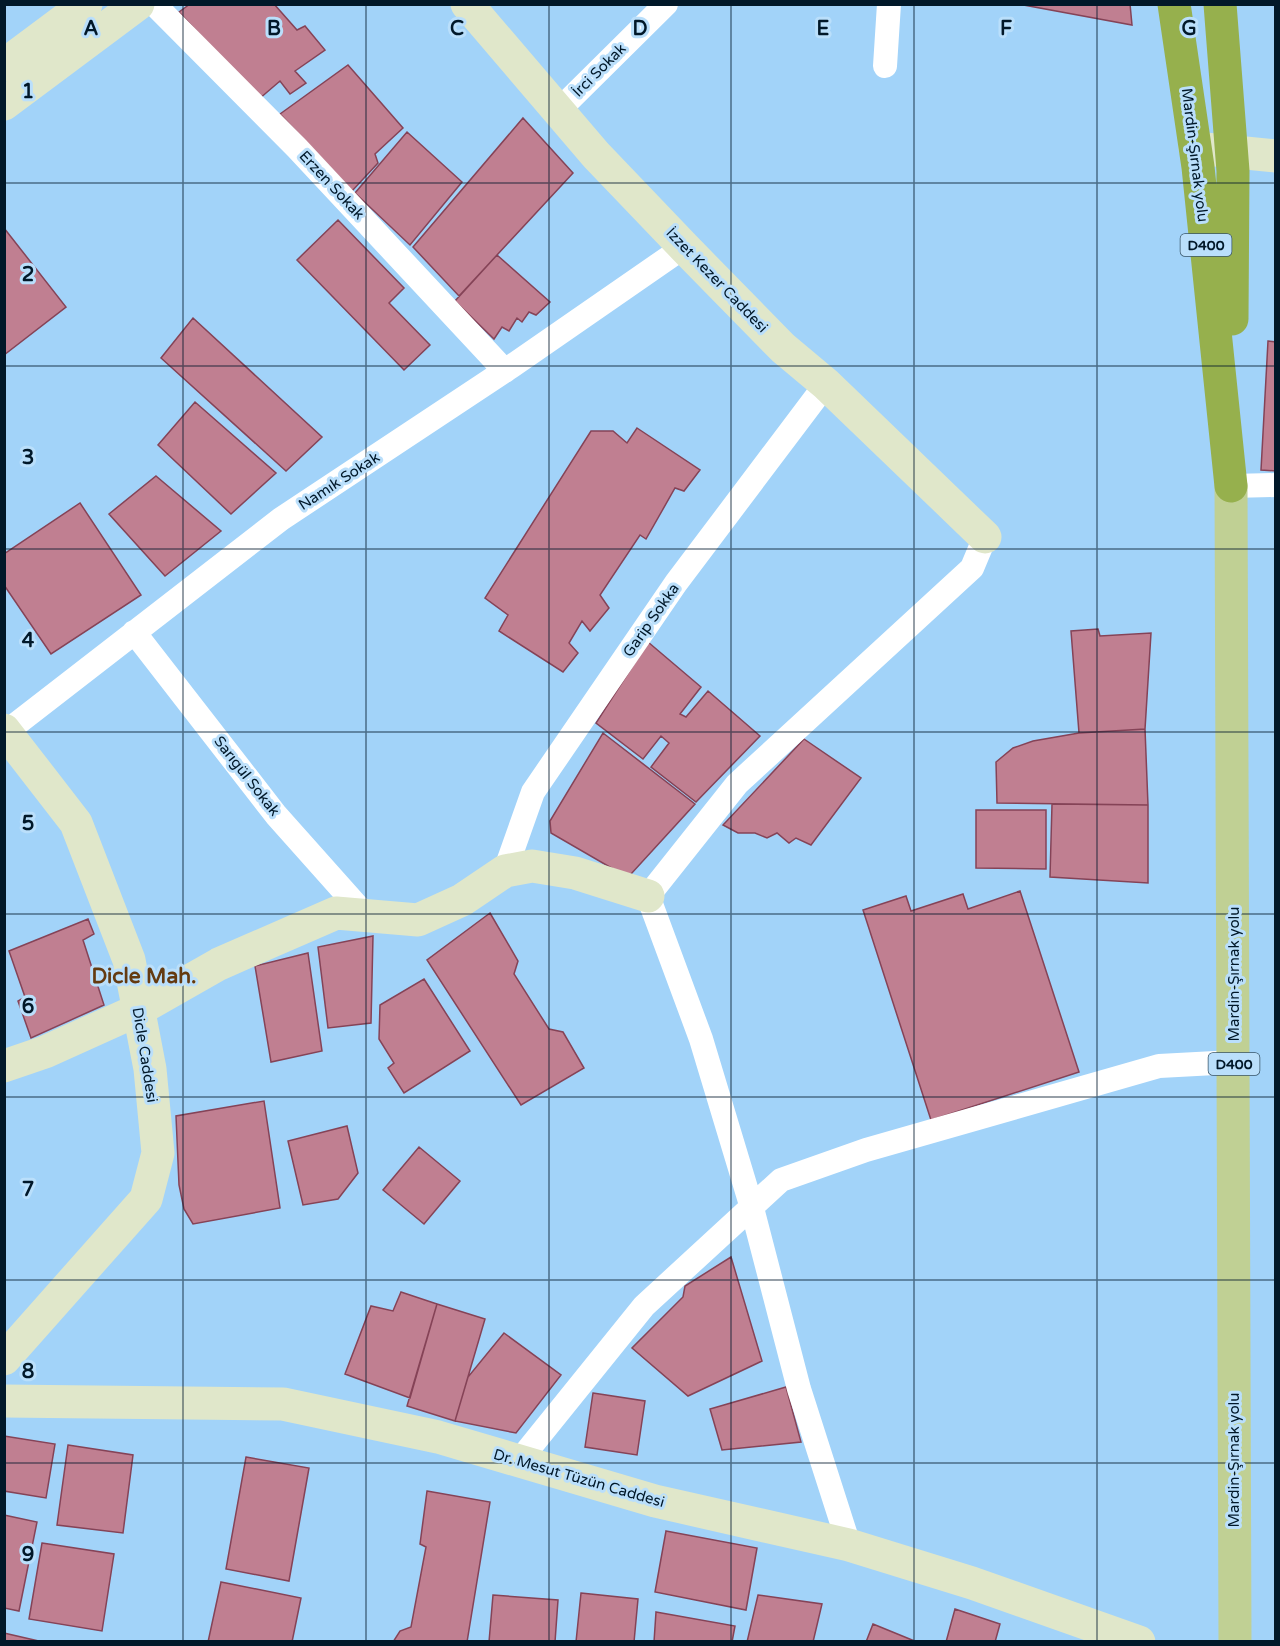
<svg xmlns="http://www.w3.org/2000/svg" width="1280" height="1646" font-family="'Varela Round',sans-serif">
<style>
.building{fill:#c07f91;stroke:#854357;stroke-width:1.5}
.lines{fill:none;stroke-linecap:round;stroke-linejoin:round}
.street{stroke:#fff;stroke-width:24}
.secondary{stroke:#e0e7ca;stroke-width:33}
.primary{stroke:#c0d094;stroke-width:33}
.highway{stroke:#96b04d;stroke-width:33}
.grid{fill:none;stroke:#011829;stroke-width:1.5;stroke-opacity:0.55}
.labels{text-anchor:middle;stroke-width:6;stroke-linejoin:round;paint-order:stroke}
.shield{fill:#badffb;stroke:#385468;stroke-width:1.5}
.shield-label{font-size:14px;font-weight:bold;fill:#011829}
.street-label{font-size:15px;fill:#011829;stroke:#badffb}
.district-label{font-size:21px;font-weight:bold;fill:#643a10;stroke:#badffb}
.grid-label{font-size:20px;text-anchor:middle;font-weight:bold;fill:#011829;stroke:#badffb;stroke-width:6;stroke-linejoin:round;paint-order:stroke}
</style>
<rect width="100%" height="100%" fill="#a2d3f9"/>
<path class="building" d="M190,4h84l23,26 8,-4 20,24 -30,21 11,12 -16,11 -10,-13 -21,18 -80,-87z
M1018,4h112l2,21z
M348,65l55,63 -28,26 3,9 -26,28 -72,-77z
M523,118l50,55 -114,123 -46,-49z
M407,132l55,50 -52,63 -55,-52z
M338,220l66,68 -15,15 41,42 -26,25 -107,-110z
M4,228l62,79 -62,48z
M497,255l53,47 -14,13 -7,-3 -7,10 -5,-4 -8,13 -7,-4 -8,12 -39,-38z
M193,318l129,119 -36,34 -125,-113z
M1268,341l8,1v129l-15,-1z
M195,402l81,71 -45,41 -73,-69z
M637,428l63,42 -16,21 -9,-3 -29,51 -6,-4 -40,60 9,13 -19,23 -8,-10 -13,22 9,10 -15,19 -64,-41 9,-16 -23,-17 106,-167h22l14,12z
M156,476l65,55 -56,45 -56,-62z
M80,503l61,92 -90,59 -47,-69v-31z
M1098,629l2,7 51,-3 -6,96 -66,4 -8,-102z
M648,642l53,45 -21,27 6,3 22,-26 52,45 -64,66 -45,-35 18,-24 -8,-7 -18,23 -47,-36z
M1145,729l3,76 -151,-2 -1,-41 17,-14 20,-7 46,-8z
M603,733l92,71 -64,70 -11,-1 -69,-40 -1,-12z
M804,739l57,39 -50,67 -15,-7 -7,5 -12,-10 -10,5 -12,-5h-17l-15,-8z
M1052,804l96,1v78l-98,-6z
M976,810h70v59l-70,-1z
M1020,891l59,181 -148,48 -68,-210 43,-14 5,15 52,-17 5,15z
M490,913l28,48 -4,13 35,55 14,3 21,36 -63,37 -94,-145z
M88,919l6,15 -11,6 21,65 -73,33 -13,-37 7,-4 -16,-46z
M373,936l-2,87 -43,5 -10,-81z
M308,953l14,98 -51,11 -16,-96z
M424,979l46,72 -66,42 -16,-25 6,-5 -15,-24 1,-34z
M264,1101l16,107 -87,16 -9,-15 -5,-24 -3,-69z
M347,1126l11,47 -20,26 -35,6 -15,-64z
M419,1147l41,34 -36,43 -41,-34z
M731,1257l31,104 -74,35 -56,-48 51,-51 2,-11z
M401,1292l36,12 -27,94 -65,-24 26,-68 22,5z
M437,1304l48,15 -30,102 -48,-15z
M504,1333l57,42 -45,58 -61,-12 13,-44z
M786,1387l15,55 -79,8 -12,-41z
M593,1393l52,8 -8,54 -52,-8z
M4,1436l51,8 -9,54 -42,-7z
M68,1445l65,10 -10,78 -66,-8z
M246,1457l63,11 -20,113 -63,-12z
M427,1491l63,11 -23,140h-74l7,-11 11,-4 15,-80 -6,-3z
M4,1515l33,7 -18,89 -15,-3z
M666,1531l91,17 -11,62 -91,-18z
M42,1543l72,11 -12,77 -73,-12z
M221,1582l80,16 -9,44h-84z
M581,1593l57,6 -4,43h-58z
M493,1595l65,5 -3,42h-66z
M758,1595l64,9 -9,38h-66z
M955,1609l45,15 -5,18h-49z
M656,1612l79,14 -3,16h-78z
M873,1624l44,18h-51z
M4,1633l39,9h-39z"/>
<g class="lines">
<path class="street" d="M154,4l143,144 208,223
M885,66l4,-62
M558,111l108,-107
M1231,486l45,-1
M134,632l142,183 90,101
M6,732l275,-213 231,-153 172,-119
M505,871l28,-79 143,-209 150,-199
M519,1461l125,-155 137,-126 85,-30 293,-84 75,-4
M849,1545l-50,-156 -47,-181 -51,-169 -53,-143 89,-112 235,-216 13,-31"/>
<path class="secondary" d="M467,4l129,151 88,92 99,101 43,36 159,153
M4,65l82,-61
M4,104l134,-100
M1195,148l81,8
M4,730l72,93 53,137 21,109 8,84 -12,46 -142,160
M4,1066l41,-14 93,-42 81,-46 117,-51 82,7 44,-20 43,-29 27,-5 43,7 73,23
M4,1401l279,3 155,33 217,64 194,44 123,38 167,59"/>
<path class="primary" d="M1231,486l4,1156"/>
<path class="highway" d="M1174,4l24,163 33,319
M1220,4l13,167 -1,148"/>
</g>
<path class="grid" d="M183,4v1638M366,4v1638M549,4v1638M731,4v1638M914,4v1638M1097,4v1638M4,183h1272M4,366h1272M4,549h1272M4,732h1272M4,914h1272M4,1097h1272M4,1280h1272M4,1463h1272"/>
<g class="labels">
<g class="shield">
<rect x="1180.5" y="234" width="51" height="22" rx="4.5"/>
<rect x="1208.5" y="1053" width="51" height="22" rx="4.5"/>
</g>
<g class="shield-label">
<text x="1206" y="250">D400</text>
<text x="1234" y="1069">D400</text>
</g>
<g class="street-label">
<text transform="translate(599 70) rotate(-45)" y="5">İrci Sokak</text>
<text transform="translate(1195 155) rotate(83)" y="5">Mardin-Şırnak yolu</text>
<text transform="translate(332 185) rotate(47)" y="5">Erzen Sokak</text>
<text transform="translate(717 280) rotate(46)" y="5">İzzet Kezer Caddesi</text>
<text transform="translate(339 481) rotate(-33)" y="5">Namık Sokak</text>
<text transform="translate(651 620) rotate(-55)" y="5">Garip Sokka</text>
<text transform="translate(247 776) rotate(52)" y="5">Sarıgül Sokak</text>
<text transform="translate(1234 974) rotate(-90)" y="5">Mardin-Şırnak yolu</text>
<text transform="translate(145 1055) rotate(81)" y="5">Dicle Caddesi</text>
<text transform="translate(1234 1460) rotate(-90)" y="5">Mardin-Şırnak yolu</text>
<text transform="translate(579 1478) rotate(16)" y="5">Dr. Mesut Tüzün Caddesi</text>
</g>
<g class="district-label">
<text x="144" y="983">Dicle Mah.</text>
</g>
</g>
<g class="grid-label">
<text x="91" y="35">A</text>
<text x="274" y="35">B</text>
<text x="457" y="35">C</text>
<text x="640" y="35">D</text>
<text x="823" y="35">E</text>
<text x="1006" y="35">F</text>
<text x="1189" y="35">G</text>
<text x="28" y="98">1</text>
<text x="28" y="281">2</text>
<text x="28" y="464">3</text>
<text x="28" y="647">4</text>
<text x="28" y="830">5</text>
<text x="28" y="1013">6</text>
<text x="28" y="1196">7</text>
<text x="28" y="1378">8</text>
<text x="28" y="1561">9</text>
</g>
<rect width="1280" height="1646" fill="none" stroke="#011829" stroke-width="12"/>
</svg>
